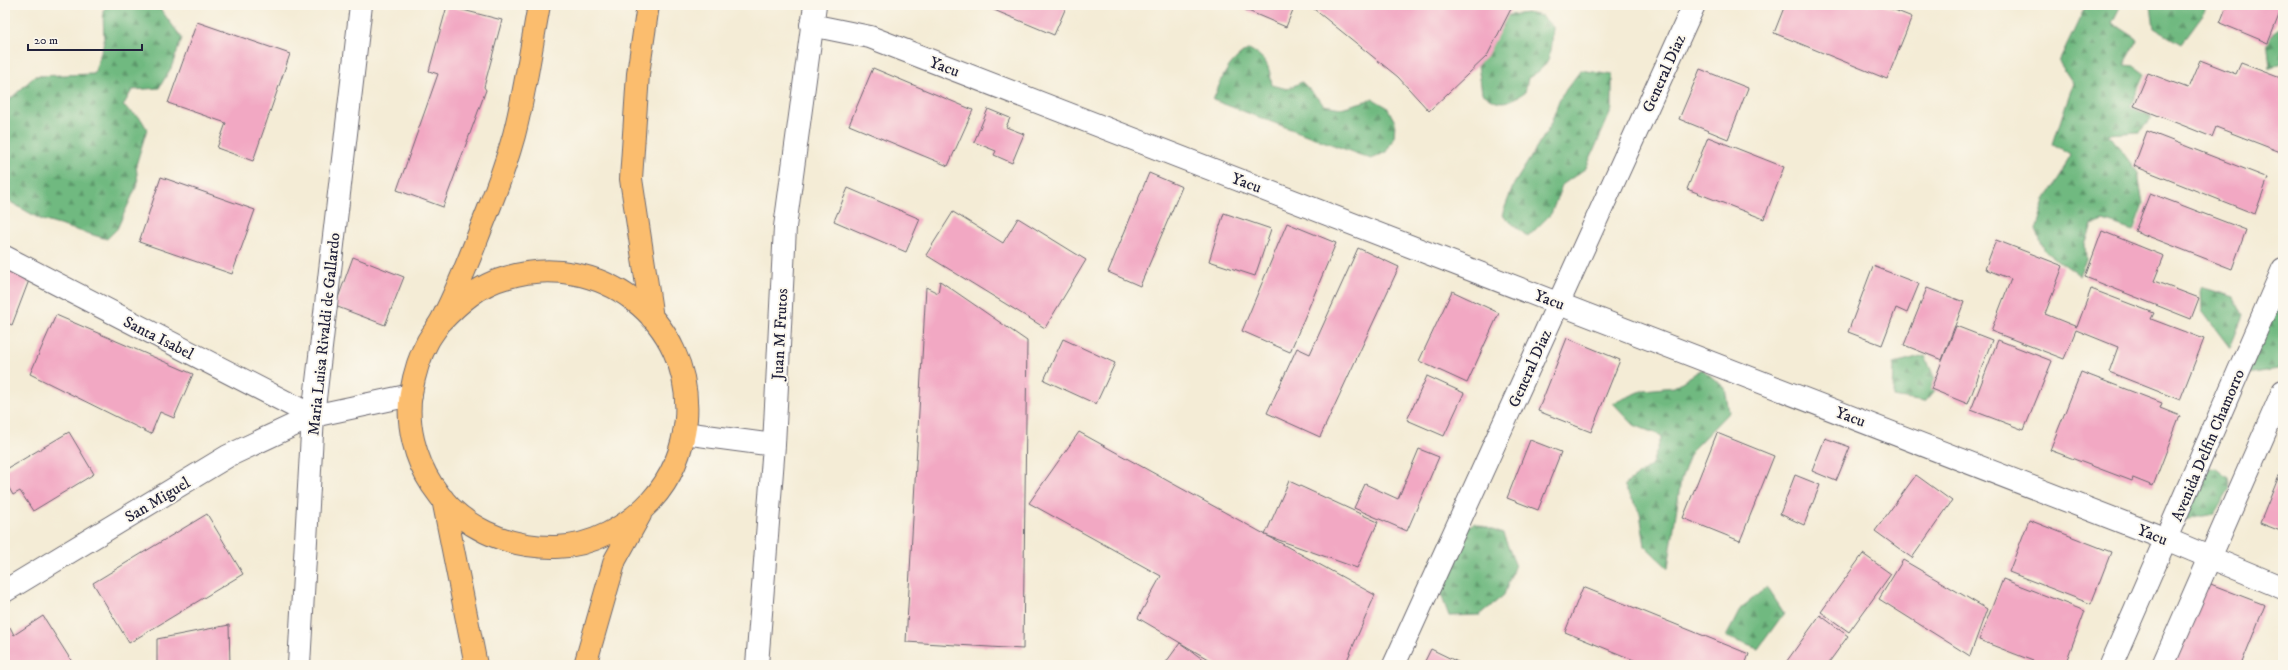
<svg xmlns="http://www.w3.org/2000/svg" width="2288" height="670" font-family="'IM FELL DW Pica',serif">
<style>
.forest{fill:url(#forest-firs);stroke:#496e5e}
.building{fill:#f2a8c3}
.lines{fill:none;stroke-linecap:round;stroke-linejoin:round}
.minor-casing{stroke:#6c6971;stroke-width:24}
.tertiary-casing{stroke:#6c6971;stroke-width:24}
.trunk-casing{stroke:#6c6971;stroke-width:24}
.minor{stroke:#fff;stroke-width:22}
.tertiary{stroke:#fff;stroke-width:22}
.trunk{stroke:#fbbd6e;stroke-width:22}
.labels{text-anchor:middle;stroke-width:4;stroke-linejoin:round;paint-order:stroke}
.street-label{font-size:16px;fill:#22223b;stroke:#fbf7ec}
</style>
<defs>
<pattern id="forest-firs" width="22" height="20" patternUnits="userSpaceOnUse"><rect width="22" height="20" fill="#70b980"/><path d="M5 1l3.5 6h-7zM16 11l3.5 6h-7z" fill="#5c966a"/></pattern>
</defs>
<rect width="100%" height="100%" fill="#fbf7ec"/>
<filter id="ink" filterUnits="userSpaceOnUse"><feTurbulence type="fractalNoise" baseFrequency=".025" numOctaves="2"/><feDisplacementMap in="SourceGraphic" scale="8" xChannelSelector="R" yChannelSelector="G"/><feConvolveMatrix kernelMatrix="1 2 1 2 8 2 1 2 1" color-interpolation-filters="sRGB"/></filter>
<filter id="wash" filterUnits="userSpaceOnUse"><feTurbulence type="fractalNoise" baseFrequency=".012" numOctaves="4" result="noise"/><feDisplacementMap in="SourceGraphic" scale="16" xChannelSelector="R" yChannelSelector="G"/><feGaussianBlur stdDeviation="0.9" result="paint"/><feColorMatrix in="noise" values="0 0 0 0 0 0 0 0 0 0 0 0 0 0 0 0 0 1.4 0 .05"/><feComposite in="paint" operator="in"/></filter>
<g filter="url(#wash)">
<rect width="100%" height="100%" fill="#f4ecd6"/>
<path class="forest" d="M109,5h37l15,5 21,28 -11,30 -12,20 -27,2 -9,16 18,13 6,10 -11,36 2,18 -21,46 -10,10 -65,-19 -37,-21v-95l30,-28 59,-2 10,-31 -1,-33z
M2086,5h35l-9,18 26,17 -14,25 10,1 11,8 -15,33 23,10 -14,15 -30,2 29,39 5,31 -10,27 -30,-10 -11,4 -7,19 1,16 -7,15 -34,-24 -9,-21 9,-30 15,-23 10,-23 -17,-10 20,-61 -14,-21z
M2151,5h54l1,5 -25,34 -27,-16z
M1527,13l15,3 11,11c-1,26 -2,39 -25,51l-3,14c-18,12 -25,14 -43,1l-7,-49 16,-27z
M2283,26v36l-13,7 -3,-31z
M1249,49c18,10 20,16 23,36l15,4 15,-7 22,23 17,3 32,-9 14,8 8,15 -1,16 -8,14 -15,7 -158,-59c10,-23 13,-37 36,-51z
M1581,70l31,5v34l-26,59 -24,17 -11,29 -23,23 -26,-22 12,-31 35,-56 12,-32z
M2283,281v77l-5,11 -30,5z
M2201,287l33,10 9,19 -13,32 -28,-37z
M1925,356l13,30 -14,16 -31,-5 1,-33z
M1702,369l23,19 4,24 -37,38 -11,29 -13,89 -23,-22 -5,-33 -16,-28 27,-19 11,-30 -28,-11 -21,-22 31,-13 30,-3z
M2215,467l13,10 2,11 -16,26 -31,6 18,-50z
M1475,523l28,11 12,30 -11,31 -24,20 -31,1 -19,-51 16,-28z
M1767,587l17,26 -26,36 -32,-12 15,-29z"/>
<g id="blocks">
<path class="building" d="M982,5h85l-13,30z
M1234,5h61l-9,22z
M1309,5h204l-26,51 -58,55 -31,-34z
M1785,5h97l30,12 -25,62 -113,-46z
M2227,5h56l-15,38 -48,-20z
M447,6l55,14 -18,67 2,3 -43,117 -46,-17 41,-116 -9,-3z
M197,22l93,32 -37,107 -36,-13 9,-25 -58,-20z
M2200,60l36,14 5,-11 42,16v74l-67,-26 -4,10 -78,-31 14,-33 40,15z
M873,68l100,42 -25,56 -99,-41z
M1700,69l48,19 -20,51 -49,-20z
M988,109l22,9 -4,9 18,7 -12,29 -18,-8 2,-4 -22,-9z
M2147,131l121,47 -13,36 -121,-48z
M1708,137l76,30 -20,52 -77,-30z
M1149,173l33,14 -42,99 -32,-14z
M161,177l94,33 -23,64 -93,-32z
M848,188l72,31 -14,33 -72,-31z
M2150,193l96,37 -14,39 -97,-38z
M953,212l50,31 15,-25 68,42 -41,68 -119,-73z
M1224,213l47,16 -16,47 -46,-15z
M1287,223l49,20 -46,109 -48,-21z
M2102,231l62,25 -10,25 45,17 -8,21 -106,-42z
M1996,240l67,26 -18,48 32,13 14,-38 63,24 -3,6 53,20 -24,61 -71,-28 9,-25 -42,-17 -12,29 -73,-28 20,-52 -26,-10z
M1358,248l41,19 -79,170 -53,-24 30,-65 13,6z
M353,257l51,20 -19,48 -50,-19z
M5,265l26,10 -19,50 -7,-3z
M1873,266l46,18 -12,29 -11,-5 -14,37 -34,-13z
M940,281l87,60 -4,308 -117,-7 20,-355 12,6z
M1927,288l37,14 -22,58 -38,-15z
M1452,291l47,22 -32,70 -48,-22z
M56,315l137,59 -19,44 -14,-6 -9,22 -121,-60z
M1956,326l36,14 -24,64 -37,-15z
M1567,338l53,22 -29,72 -53,-21z
M1063,339l52,24 -19,41 -52,-24z
M1998,340l54,21 -28,69 -53,-20z
M2081,372l81,31 -2,5 20,8 -27,70 -20,-8 -1,3 -82,-31z
M1427,376l37,17 -20,43 -37,-16z
M69,432l25,42 -61,37 -13,-20 -7,4 -8,-14v-11z
M1079,432l296,163 -30,70h-127l-80,-47 23,-42 -132,-73z
M1717,433l57,23 -34,85 -57,-23z
M1825,438l25,9 -14,34 -24,-10z
M1530,440l31,12 -23,58 -31,-12z
M1419,449l20,8 -32,74 -53,-23 11,-24 33,15z
M2283,466v66l-23,-9z
M1795,475l25,10 -16,40 -24,-11z
M1916,475l36,26 -40,57 -37,-27z
M1289,481l89,41 -21,46 -92,-33z
M207,514l36,60 -114,69 -36,-60z
M2029,520l82,32 -20,52 -82,-32z
M1863,554l28,20 -42,58 -28,-20z
M1903,560l84,49 -17,47 -91,-57z
M2003,579l82,32 -19,51 6,3h-41l2,-4 -54,-21z
M2208,583l57,22 -24,60h-74z
M1583,587l166,67 -4,11h-99l-81,-33z
M1820,615l28,21 -21,29h-43z
M43,616l31,49h-69v-35l5,-3 4,8z
M229,625l1,40h-73v-26z
M1180,643l31,22h-47z
M1431,649l33,16h-41z"/>
</g>
</g>
<g filter="url(#ink)">
<use href="#blocks" fill-opacity="0" stroke="#6c6971" stroke-width="1"/>
<g class="lines">
<defs>
<path id="minor" d="M811,25l59,12 1296,502 117,49
M5,257l308,159
M684,433l90,12
M299,665l14,-249 48,-411
M757,665l17,-220 11,-218 30,-222
M1394,665l300,-660
M2111,665l172,-396
M2163,665l120,-274"/>
<path id="tertiary" d="M5,591l223,-135 85,-40 98,-21"/>
<path id="trunk" d="M648,5l-10,69 -7,105 21,139
M441,322c18,-19 38,-37 64,-44 94,-29 188,41 181,141 -3,31 -14,59 -35,82 -24,26 -59,45 -95,46 -49,1 -97,-20 -124,-62 -17,-26 -26,-61 -21,-92 3,-18 8,-36 17,-52 4,-7 9,-13 13,-20 17,-31 30,-67 43,-100 11,-27 22,-57 30,-86 11,-42 17,-87 25,-130
M443,499l33,166
M585,665l30,-105 25,-45"/>
</defs>
<use href="#minor" class="minor-casing"/>
<use href="#tertiary" class="tertiary-casing"/>
<use href="#trunk" class="trunk-casing"/>
<use href="#minor" class="minor"/>
<use href="#tertiary" class="tertiary"/>
<use href="#trunk" class="trunk"/>
</g>
</g>
<g class="labels">
<g class="street-label">
<text transform="translate(945 66) rotate(21)" y="6">Yacu</text>
<text transform="translate(1663 73) rotate(-66)" y="6">General Diaz</text>
<text transform="translate(1247 182) rotate(21)" y="6">Yacu</text>
<text transform="translate(1550 299) rotate(21)" y="6">Yacu</text>
<text transform="translate(323 334) rotate(-84)" y="6">Maria Luisa Rivaldi de Gallardo</text>
<text transform="translate(779 334) rotate(-87)" y="6">Juan M Frutos</text>
<text transform="translate(159 337) rotate(27)" y="6">Santa Isabel</text>
<text transform="translate(1529 368) rotate(-66)" y="6">General Diaz</text>
<text transform="translate(1851 416) rotate(21)" y="6">Yacu</text>
<text transform="translate(2207 445) rotate(-67)" y="6">Avenida Delfin Chamorro</text>
<text transform="translate(157 499) rotate(-31)" y="6">San Miguel</text>
<text transform="translate(2153 534) rotate(22)" y="6">Yacu</text>
</g>
</g>
<rect width="2288" height="670" fill="none" stroke="#fbf7ec" stroke-width="20"/>
<path d="M28 44v6h114v-6" fill="none" stroke="#22223b" stroke-width="2"/>
<text x="34" y="44" font-size="12" fill="#22223b" stroke="#fbf7ec" stroke-width="3" paint-order="stroke">20 m</text>
</svg>
